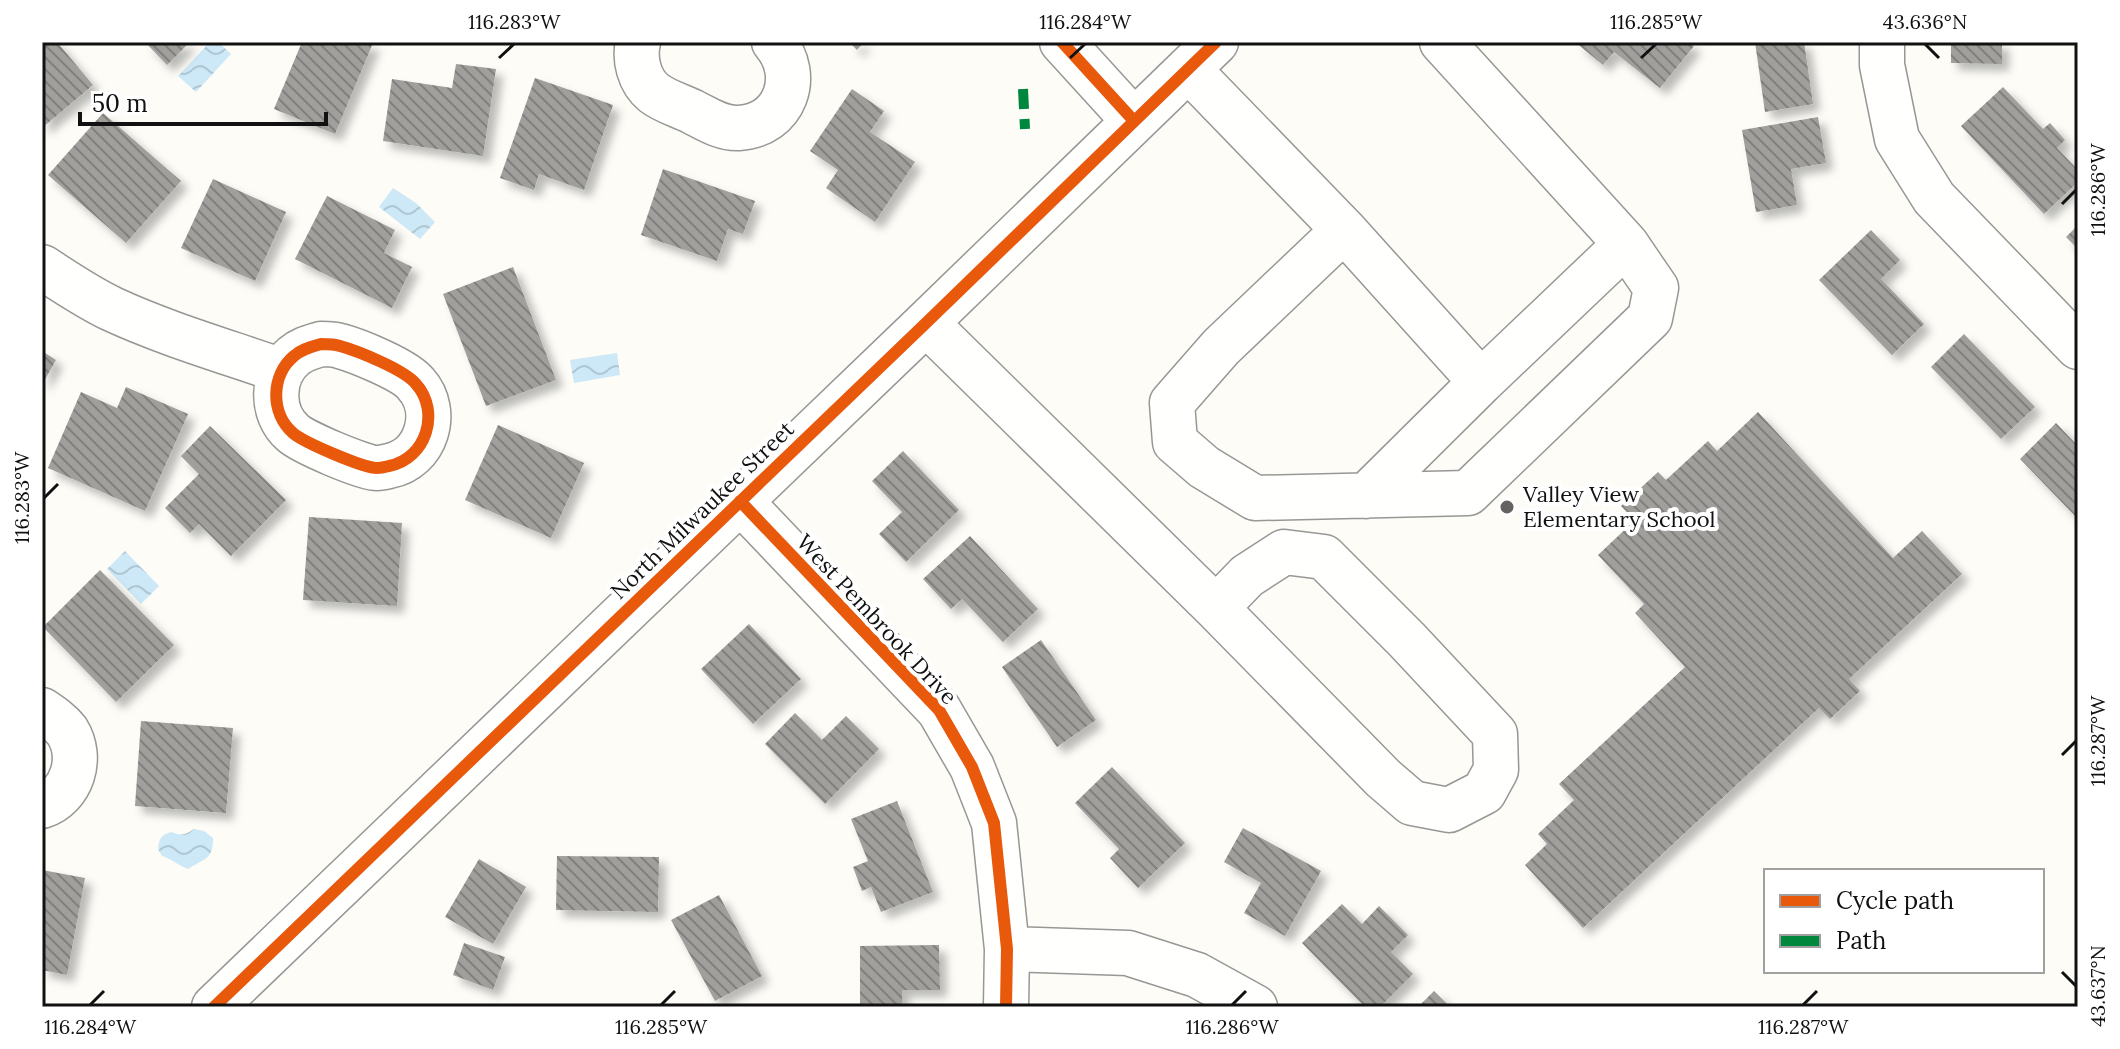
<svg xmlns="http://www.w3.org/2000/svg" width="2120" height="1049" font-family="Lora,serif">
<style>
.water{fill:url(#water-waves)}
.building{fill:url(#building-back-hatch);filter:url(#shadow)}
.lines{fill:none;stroke-linecap:round;stroke-linejoin:round}
.minor-casing{stroke:#979795;stroke-width:47}
.minor{stroke:#fffffe;stroke-width:44}
.quiet{stroke:#00873e;stroke-width:10;stroke-dasharray:20 10;stroke-linecap:butt}
.cycleway-casing{stroke:#fff;stroke-width:17}
.cycleway{stroke:#e8590c;stroke-width:12}
.ticks{fill:none;stroke:#111;stroke-width:3}
.poi-dot{fill:#646362;stroke:#fff;stroke-width:3}
.labels{text-anchor:middle;stroke-width:8;stroke-linejoin:round;paint-order:stroke}
.poi-label{font-size:22px;fill:#111;stroke:#fff;text-anchor:start}
.street-label{font-size:22px;fill:#111;stroke:#fff}
.neatline{fill:none;stroke:#111;stroke-width:3}
.ticks-label{font-size:20px;text-anchor:middle;fill:#111}
</style>
<defs>
<pattern id="water-waves" width="16" height="10" patternUnits="userSpaceOnUse" patternTransform="scale(2)"><rect width="16" height="10" fill="#cde8f7"/><path d="M0 5q4-4 8 0t8 0" fill="none" stroke="#afc6d3"/></pattern>
<pattern id="building-back-hatch" width="6" height="6" patternUnits="userSpaceOnUse" patternTransform="scale(2)"><rect width="6" height="6" fill="#a19f9c"/><path d="M-1 5l2 2M0 0l6 6M5-1l2 2" fill="none" stroke="#82807e"/></pattern>
<filter id="shadow"><feDropShadow dx="7" dy="7" stdDeviation="4" flood-color="#0004"/></filter>
</defs>
<rect width="100%" height="100%" fill="#fdfcf7"/>
<path class="water" d="M210,42h8l13,12 -35,38 -18,-16z
M393,188l23,15 19,19 -15,17 -41,-32z
M617,353l3,22 -46,8 -4,-23z
M125,551l34,35 -18,18 -34,-35z
M194,829l10,2 9,7c0,22 -8,20 -25,31 -10,-4 -16,-10 -26,-13l-4,-7c1,-10 3,-14 13,-17 10,4 15,3 23,-3z"/>
<path class="building" d="M42,42h15l36,43 -51,43z
M145,42h45l-23,23z
M302,42l71,1 -38,91 -61,-25z
M849,42h15l-7,8z
M1575,42h114l5,4 -34,42 -46,-36 -11,13z
M1755,42h49l9,62 -48,8z
M1951,42h51v22l-51,-1z
M456,64l40,5 -13,87 -100,-15 9,-62 60,9z
M535,78l78,27 -29,85 -45,-16 -5,16 -34,-12z
M2003,87l40,42 7,-6 15,17 -8,8 21,22v12l-34,32 -83,-88z
M852,89l32,22 -14,21 45,30 -40,60 -49,-34 12,-18 -28,-19z
M103,113l78,68 -55,62 -78,-68z
M1818,117l8,46 -35,6 6,36 -41,7 -14,-82z
M663,169l92,32 -12,33 -15,-5 -11,32 -76,-26z
M213,179l73,33 -31,69 -74,-33z
M327,196l68,34 -11,23 28,14 -20,41 -97,-49z
M2078,225v24l-12,-12z
M1871,230l29,30 -19,19 43,45 -32,31 -73,-75z
M513,267l43,113 -70,26 -43,-112z
M1964,334l71,73 -34,32 -70,-72z
M42,351l14,9 -14,25z
M126,387l62,27 -43,97 -97,-43 33,-76 36,16z
M1758,412l135,146 29,-27 40,43 -113,105 11,12 -30,28 -11,-11 -236,220 -58,-63 22,-21 -9,-10 36,-34 -15,-16 126,-117 -50,-54 9,-9 -46,-49 37,-35 -14,-14 37,-34 8,8 42,-39 9,10z
M2056,423l22,23v73l-58,-60z
M498,425l86,38 -33,75 -86,-38z
M210,426l76,74 -55,56 -32,-32 -9,9 -25,-25 34,-34 -18,-18z
M903,451l56,59 -53,52 -27,-28 23,-22 -30,-31z
M309,517l93,6 -5,83 -94,-6z
M970,536l68,73 -35,33 -41,-43 -11,10 -28,-30z
M100,570l74,75 -58,57 -73,-75z
M749,624l52,55 -48,45 -52,-55z
M1041,640l55,80 -39,27 -55,-80z
M795,713l27,27 24,-24 33,33 -54,55 -60,-60z
M141,721l92,7 -7,85 -91,-7z
M1112,767l73,76 -47,45 -28,-30 9,-9 -44,-46z
M897,801l36,91 -52,20 -10,-25 -9,4 -9,-24 15,-6 -17,-42z
M1243,828l78,43 -36,65 -41,-23 17,-30 -37,-21z
M557,856l102,1 -1,55 -102,-2z
M479,859l47,28 -33,57 -48,-27z
M42,870l43,8 -18,97 -25,-5z
M719,895l43,81 -47,25 -44,-81z
M1342,904l20,20 17,-18 29,29 -17,17 22,22 -33,33h-15l-63,-64z
M464,943l41,14 -12,33 -40,-15z
M939,945l1,45h-38v17h-42v-61z
M1434,991l16,16h-32z"/>
<g class="lines">
<defs>
<path id="minor" d="M638,42c-4,17 1,39 16,51 10,8 27,13 39,19 14,7 29,17 46,16 46,-3 64,-52 35,-86
M1062,42l72,79
M1442,42l184,202 -145,138
M1882,42v23l15,74 37,59 144,149
M1188,69l156,161 137,152 -115,114
M1344,230l-123,117 -49,56 3,39 29,25 51,31 213,-5 182,-175 6,-30 -30,-44
M42,267c23,15 45,30 70,42 54,25 113,42 170,62
M926,323l290,285 167,170 29,25 37,7 35,-18 12,-22 -1,-36 -88,-94 -83,-83 -40,-5 -37,24 -31,32
M321,344c6,0 13,0 19,2 18,5 65,24 76,38 25,28 10,75 -27,82 -4,1 -8,2 -12,2 -14,0 -74,-26 -84,-35 -23,-20 -22,-58 1,-77 8,-7 17,-9 27,-12z
M740,501l199,209 33,57 22,56 13,126 -1,58
M42,710c9,6 18,12 25,21 17,27 5,65 -25,75
M1007,949l121,4 69,22 58,32
M214,1007l712,-684 290,-281"/>
</defs>
<use href="#minor" class="minor-casing"/>
<use href="#minor" class="minor"/>
<path class="quiet" d="M1023,89l2,40"/>
<defs>
<path id="cycleway" d="M1062,42l72,79
M321,344c6,0 13,0 19,2 18,5 65,24 76,38 25,28 10,75 -27,82 -4,1 -8,2 -12,2 -14,0 -74,-26 -84,-35 -23,-20 -22,-58 1,-77 8,-7 17,-9 27,-12z
M740,501l199,209 33,57 22,56 13,126 -1,58
M214,1007l712,-684 290,-281"/>
</defs>
<use href="#cycleway" class="cycleway-casing"/>
<use href="#cycleway" class="cycleway"/>
</g>
<path class="ticks" d="M1925,44l14,14M499,58l15,-14M1070,58l15,-14M1641,58l15,-14M2062,204l14,-14M44,498l14,-14M2062,755l14,-14M2062,972l14,14M90,1005l14,-14M661,1005l14,-14M1232,1005l14,-14M1803,1005l14,-14"/>
<circle class="poi-dot" cx="1507" cy="507" r="8"/>
<g class="labels">
<g class="poi-label">
<text x="1523" y="502">Valley View<tspan x="1523" dy="25">Elementary School</tspan></text>
</g>
<g class="street-label">
<text transform="translate(702 510) rotate(-44)" y="8">North Milwaukee Street</text>
<text transform="translate(877 619) rotate(47)" y="8">West Pembrook Drive</text>
</g>
</g>
<rect width="2120" height="1049" fill="none" stroke="#ffffff" stroke-width="88"/>
<rect x="1764" y="869" width="280" height="104" fill="#ffffff" stroke="#a0a0a0" stroke-width="2"/>
<rect x="1780" y="895" width="40" height="12" fill="#e8590c" stroke="#a0a0a0" stroke-width="2"/>
<text x="1836" y="909" font-size="24" fill="#111111">Cycle path</text>
<rect x="1780" y="935" width="40" height="12" fill="#00873e" stroke="#a0a0a0" stroke-width="2"/>
<text x="1836" y="949" font-size="24" fill="#111111">Path</text>
<path d="M80 112v12h246v-12" fill="none" stroke="#111111" stroke-width="4"/>
<text x="92" y="112" font-size="24" fill="#111111" stroke="#ffffff" stroke-width="6" paint-order="stroke">50 m</text>
<rect x="44" y="44" width="2032" height="961" class="neatline"/>
<g class="ticks-label">
<text x="514" y="29">116.283°W</text>
<text x="1085" y="29">116.284°W</text>
<text x="1656" y="29">116.285°W</text>
<text x="1925" y="29">43.636°N</text>
<text transform="translate(2098 190) rotate(-90)" y="7">116.286°W</text>
<text transform="translate(22 498) rotate(-90)" y="7">116.283°W</text>
<text transform="translate(2098 741) rotate(-90)" y="7">116.287°W</text>
<text transform="translate(2098 986) rotate(-90)" y="7">43.637°N</text>
<text x="90" y="1034">116.284°W</text>
<text x="661" y="1034">116.285°W</text>
<text x="1232" y="1034">116.286°W</text>
<text x="1803" y="1034">116.287°W</text>
</g>
</svg>
